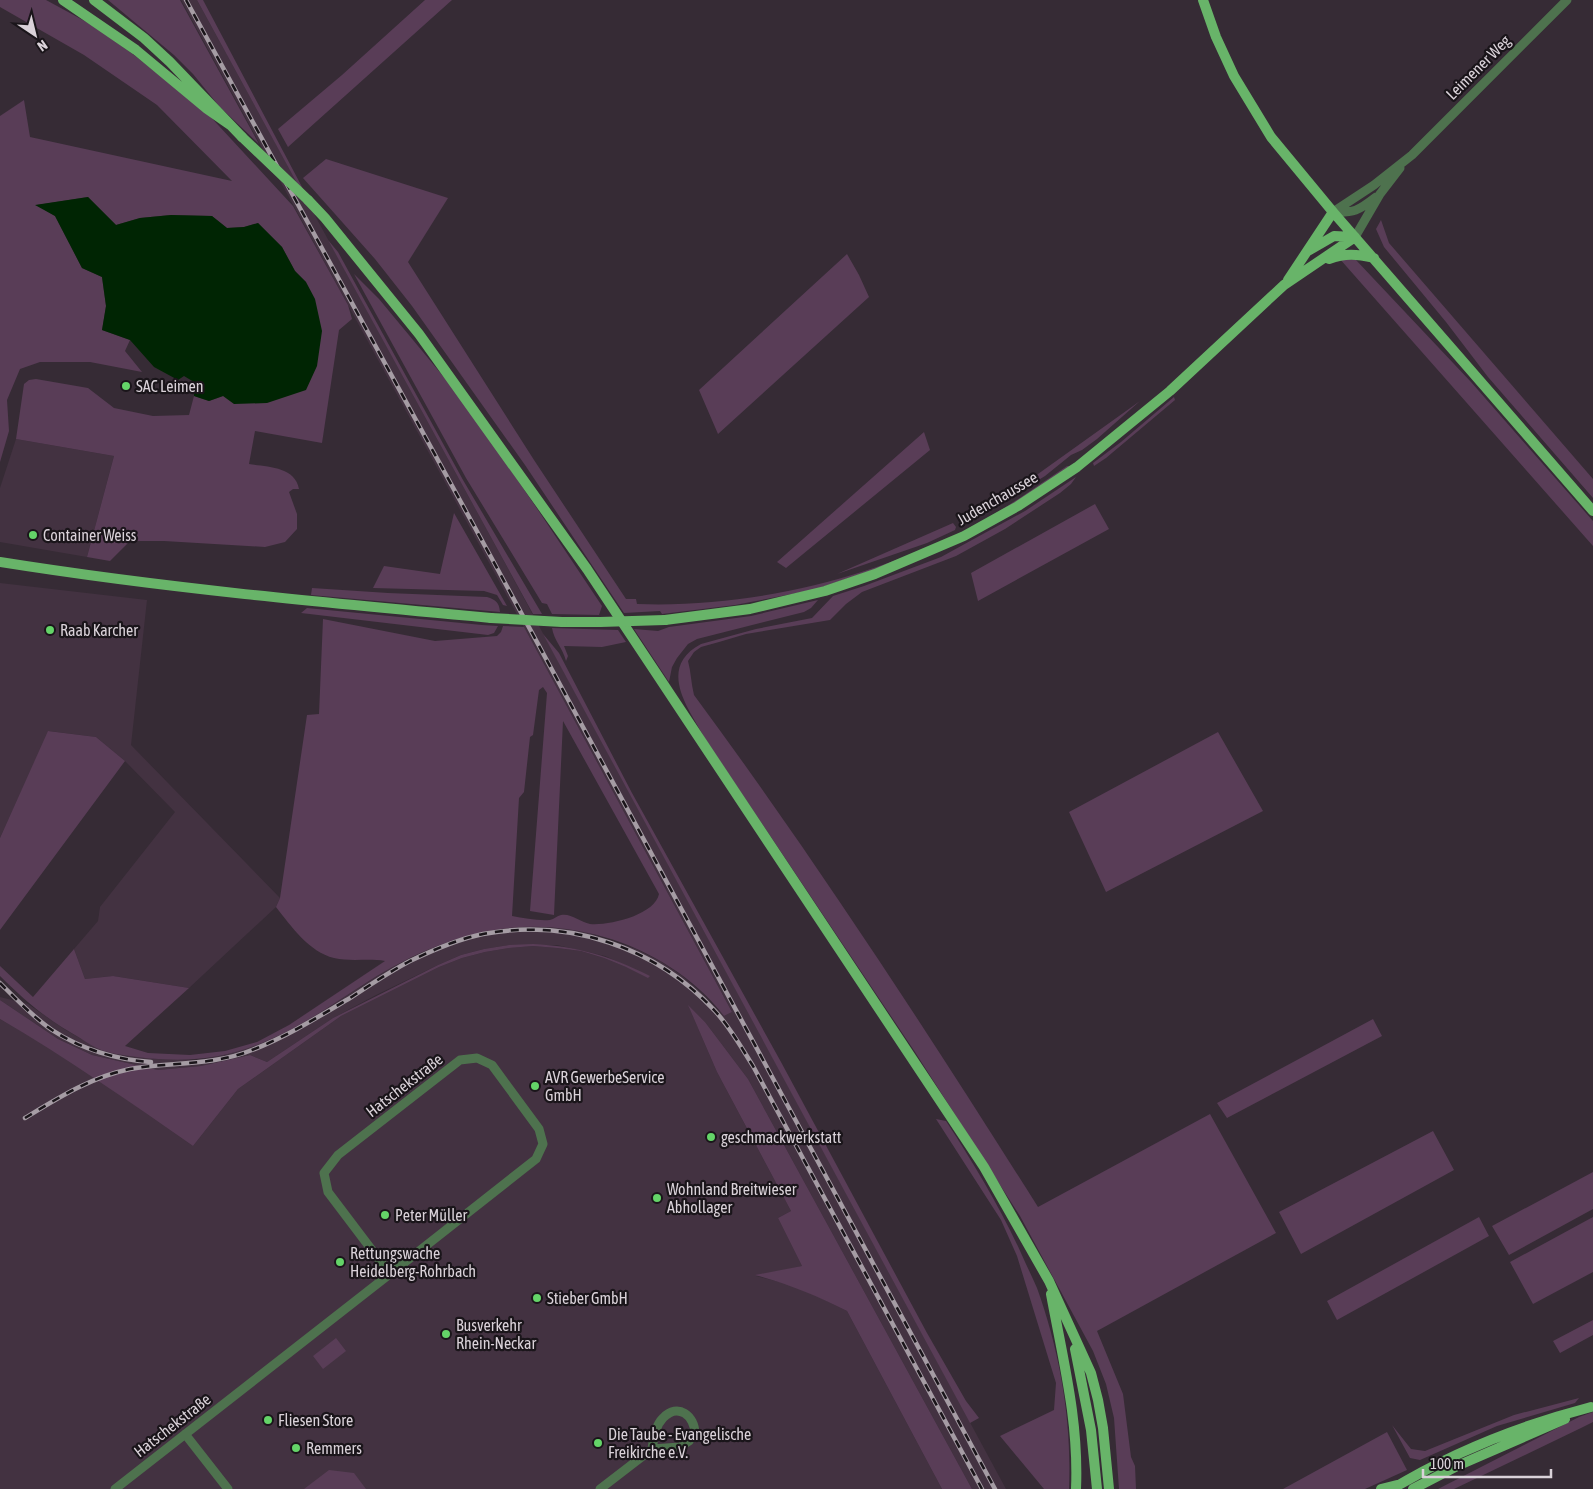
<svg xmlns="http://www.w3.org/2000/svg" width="1593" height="1489" font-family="'Asap Condensed',sans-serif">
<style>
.built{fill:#433241}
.green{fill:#593d57;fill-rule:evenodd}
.water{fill:#002503}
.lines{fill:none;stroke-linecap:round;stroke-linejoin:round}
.minor{stroke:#4e724e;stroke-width:9}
.major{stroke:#68b469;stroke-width:10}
.rail-casing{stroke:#a59ca4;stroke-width:4.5}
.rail{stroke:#1a151a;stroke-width:2.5;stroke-dasharray:8;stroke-linecap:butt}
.major-bridge{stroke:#68b469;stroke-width:10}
.poi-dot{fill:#64d468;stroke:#1a151a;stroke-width:2}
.labels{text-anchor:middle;stroke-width:4.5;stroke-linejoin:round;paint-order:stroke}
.street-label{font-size:16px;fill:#dad2d9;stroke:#1a151a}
.poi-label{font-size:16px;fill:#dad2d9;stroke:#1a151a;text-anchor:start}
</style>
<rect width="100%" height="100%" fill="#362b35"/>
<path class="built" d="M181,0h16l302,552 507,937h-34l-224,-410 -43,-57 -16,-15 28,65 74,139 -13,7 24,48 -46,10 32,8 29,12 30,15 95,178h-942v-470l44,25 55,36 94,66 45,-57 103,-73 98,-49 23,-9 23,-6 24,-4 24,-2 24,2 24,3 23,7 45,18 -44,-20 -48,-11h-48l-25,4 -23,6 -23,10 -62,30 -43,23 -66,44 -17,-7 -49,11 -43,4 -66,-15 -34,-16 -58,-39v-3l28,7 36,25 37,21 57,9 39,1 31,-6 45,-16 39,-21 75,-47 44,-22 25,-10 25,-7 27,-4 26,-1 27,2 25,4 50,17 24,12 21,14 20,17 23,24 8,-4 -245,-453z
M16,439l98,17 -27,101 -87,-15v-54z
M0,583l147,17 -16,145 149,153 -4,9 -87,81 -76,-12 -28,3 -11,-30 24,-28 2,-14 75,-95 -50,-51 -29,-24 -47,-6 -49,107z"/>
<path class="green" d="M0,0h46l46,25 42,30 73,58 86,93 55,99 4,14 -13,11 -17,113 -67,-12 -6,33c17,3 46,2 50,25h-6l-4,3 8,22v15l-12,13 -20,5 -101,-6h-34l-20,20 -23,-4 27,-101 -98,-17 8,-55 5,-4 7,-1 52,9 26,20 39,8 36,-1 5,-19 15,5 14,-5 83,-114 -11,-11 -13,-24 -24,-24 -14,4 -17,1 -15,-12 -41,-1 -31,3 -24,7 -28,-28 -51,8 18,11 27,52 20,9 4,29 -4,24 28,10 -5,11 17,21 -52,-10h-50l-20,7 -13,31 2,31 -9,31v-346l24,-16 6,37 202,44 -75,-76 -73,-50 -84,-48z
M108,0h72l79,144 -40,-38 -26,-32 -19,-19z
M197,0h6l107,202 -6,-6z
M425,0h27l-164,147 -10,-18 64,-54z
M326,159l122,39 -40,64 126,198 92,139h10l1,5c113,4 226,-24 327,-73 36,-18 70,-43 103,-65h5l-93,60 -67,31 -99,33 -78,15 -73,9 -2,-3 -36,2 -99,-148 -113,-159 -37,-47 -72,-81z
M1381,220l8,23 204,236v19l-105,-121 -42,-55 -62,-75 -8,-18z
M328,240l10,12 125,228 79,134h-9z
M847,254l12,21 10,22 -151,137 -19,-44z
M1339,258l17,2 115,122 122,139v25z
M354,274l25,25 83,100 76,111 64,96 -3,9 -47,-1 -5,-10 -5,-1 -76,-125z
M1174,397l1,3 -69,58 -12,8 -1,-3 28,-21z
M1140,401l-43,38 -15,11 -11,5 -26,21 -67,41 -14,5 7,-6 53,-32z
M924,432l6,18 -144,118 -9,-6z
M1076,477l-5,7 -11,9 -55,36 -49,27 -94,36 -16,12 -16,16 -84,14 -27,8 -18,5 -7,5 -6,9c3,11 3,22 6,34 122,165 234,338 344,512l172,-93 66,119 -179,98 26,63 8,63 4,9 1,23h-17l-5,-71 -8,-34 -13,-33 -73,-135 -105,-164 -209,-312c-17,-31 -50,-72 -5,-96l55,-15 56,-11 21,-22 31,-10 77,-29 84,-46z
M1095,504l14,25 -131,72 -7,-28z
M454,513l53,93 -4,-1 -6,-10 -13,-4 -111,-3 11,-22 56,8z
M953,523l3,4 -1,3 -28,13 -90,31z
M312,588l76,5 99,4c9,3 12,5 13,15l-189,-17z
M818,600l-7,8 -7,4 -107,27 -9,5 -11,14 -5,9 -3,15 -35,-53 24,2 11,-4 82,-11z
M307,608l175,17 16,1 -4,7 -6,2 -187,-22z
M323,619l112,22 62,-5 4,-4 2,-6 21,1 208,385 -8,4c-29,-38 -74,-66 -120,-79 -86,-25 -162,-2 -235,44 -32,20 -63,43 -98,58 -46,21 -84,24 -134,18 -12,-2 -25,-3 -36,-7 -7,-3 -15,-8 -21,-12 -32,-18 -54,-36 -80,-62v-10l33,31 41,-48 11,30 28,-3 76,12 -64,58 23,7 42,2 35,-4 32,-9 32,-17 96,-64c-16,-3 -34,1 -51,-3 -25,-6 -43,-32 -58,-51l4,-9 27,-183 12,-1zM543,687l4,6 -17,218 24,4 9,-194 96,173c-4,21 -51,32 -69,30 -10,-2 -19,-11 -29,-9 -4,1 -7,4 -11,5 -12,1 -26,-2 -38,-4l7,-118 5,-6 6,-55 3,-2 6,-45z
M552,628l66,2 8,12 -24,5 -38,-1 4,10 -2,5c-3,-13 -12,-20 -14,-33z
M543,634l16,19 73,140 149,269 146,271 39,68 13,17 -9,5z
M48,731l48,6 29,24 -125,169v-92z
M1218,732l45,79 -157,81 -37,-80z
M533,944c44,2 77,12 117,32l-2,2 -22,-11 -22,-9 -23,-7 -24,-3 -24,-2 -24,2 -24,4 -23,6 -23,9 -98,49 -103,73 -45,57c-63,-44 -126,-88 -193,-127v-19l58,39 34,16 66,15 43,-4 49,-11 17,7 66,-44 105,-53 23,-10 23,-6 25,-4z
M688,1005l17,17 43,57 224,410h-30l-95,-178c-31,-16 -59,-27 -92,-36l47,-9 -24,-48 13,-7 -74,-139z
M1373,1019l9,17 -155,82 -10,-15z
M936,1119l10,2c28,43 54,86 75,132 5,12 11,23 16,35 23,64 35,133 32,201h-25l-44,-53 54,-26 2,-27 -39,-127 -16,-36z
M1433,1131l21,39 -153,84 -22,-42z
M1593,1172v37l-84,46 -17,-29z
M1479,1217l10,19 -152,84 -10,-19z
M1593,1217v55l-60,32 -23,-42z
M1593,1320v15l-33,18 -7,-12z
M336,1338l10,13 -23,18 -10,-13z
M1579,1398l-4,5 -78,23 -77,34 -10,-2 -18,-33 19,24 14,2 89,-36z
M1593,1412v10l-12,6 -127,61h-16l141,-72z
M1387,1432l20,38 -42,19h-82z
M329,1470l25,3 12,16h-62z"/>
<path class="water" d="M88,197l28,28 24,-7 31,-3 41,1 15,12 17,-1 14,-4 24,24 13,24 11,11 9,17 7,32 -5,35 -11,24 -39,13 -33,1 -11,-8 -14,5 -15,-5v-14l-10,-6 -6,4 -24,-13 -24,-27 -28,-10 4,-24 -4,-29 -20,-9 -27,-52 -20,-11z"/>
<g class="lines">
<path class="minor" d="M1333,212l41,-27 38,-30 155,-155
M1333,212c21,1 25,-1 43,-15
M1355,237l25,-43 20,-26
M185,1434l43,55
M115,1489l248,-194 32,-25 141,-111 7,-15 -4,-15 -47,-64 -15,-7 -17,2 -122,95 -14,18 4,19 62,82
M600,1489l52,-40 28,-2 9,-6 6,-7c0,-18 -17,-32 -32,-16 -8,8 -9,20 -11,31"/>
<path class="major" d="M63,0l73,50 71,59 23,16
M94,0l50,38 26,24 72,75
M1203,0l13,37 18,39 37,61 62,75 260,299
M308,200l17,18 94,116 168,235 397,598 65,114 42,92 7,27 5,28 6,61
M1308,251l26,-15 21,1
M1329,259c16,-6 28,-5 45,-1
M1288,280l45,-68
M0,562c163,26 327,41 491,56
M665,620l85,-11 75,-18 50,-17 89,-38 54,-30 59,-39 93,-76 114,-106 71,-48
M562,622h38
M1051,1294c12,66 28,127 25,195
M1075,1349l16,81 6,59
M1381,1489l16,-4
M1392,1489c61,-37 130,-64 199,-82
M1413,1489l44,-23 108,-47"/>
<defs>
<path id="rail" d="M186,0l305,557 504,932
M0,983c16,16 33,34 52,47 29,19 65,30 99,32
M25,1118c33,-20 66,-41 105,-49 40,-7 83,-3 122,-19 34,-13 66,-33 98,-52 20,-13 39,-26 60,-37 23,-11 48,-22 73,-27 86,-16 173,13 232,77 15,16 26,36 38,55l229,423"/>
</defs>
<use href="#rail" class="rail-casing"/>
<use href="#rail" class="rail"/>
<path class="major-bridge" d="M242,137l66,63
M491,618l71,4
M600,622l65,-2"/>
</g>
<g class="poi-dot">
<circle cx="126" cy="386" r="5"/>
<circle cx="33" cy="535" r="5"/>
<circle cx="50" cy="630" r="5"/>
<circle cx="535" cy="1086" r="5"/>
<circle cx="711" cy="1137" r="5"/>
<circle cx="657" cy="1198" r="5"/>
<circle cx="385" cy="1215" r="5"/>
<circle cx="340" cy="1262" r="5"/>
<circle cx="537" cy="1298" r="5"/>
<circle cx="446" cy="1334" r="5"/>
<circle cx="268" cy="1420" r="5"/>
<circle cx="598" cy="1443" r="5"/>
<circle cx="296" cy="1448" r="5"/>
</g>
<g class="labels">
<g class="street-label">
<text transform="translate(1478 67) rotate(-45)" y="6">Leimener Weg</text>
<text transform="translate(997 498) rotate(-30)" y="6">Judenchaussee</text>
<text transform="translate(404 1085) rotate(-38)" y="6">Hatschekstraße</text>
<text transform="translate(172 1425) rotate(-38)" y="6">Hatschekstraße</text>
</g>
<g class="poi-label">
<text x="136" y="392">SAC Leimen</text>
<text x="43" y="541">Container Weiss</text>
<text x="60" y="636">Raab Karcher</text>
<text x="545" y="1083">AVR GewerbeService<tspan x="545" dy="18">GmbH</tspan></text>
<text x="721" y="1143">geschmackwerkstatt</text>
<text x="667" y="1195">Wohnland Breitwieser<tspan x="667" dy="18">Abhollager</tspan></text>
<text x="395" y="1221">Peter Müller</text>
<text x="350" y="1259">Rettungswache<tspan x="350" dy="18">Heidelberg-Rohrbach</tspan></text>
<text x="547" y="1304">Stieber GmbH</text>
<text x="456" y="1331">Busverkehr<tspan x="456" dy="18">Rhein-Neckar</tspan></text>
<text x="278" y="1426">Fliesen Store</text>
<text x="608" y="1440">Die Taube - Evangelische<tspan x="608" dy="18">Freikirche e.V.</tspan></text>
<text x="306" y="1454">Remmers</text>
</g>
</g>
<g transform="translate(35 35) rotate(145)" stroke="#1a151a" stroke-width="4" paint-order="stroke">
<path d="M0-4L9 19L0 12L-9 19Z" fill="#dad2d9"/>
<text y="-8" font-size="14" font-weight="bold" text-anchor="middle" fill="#dad2d9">N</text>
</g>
<path d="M1423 1469v8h128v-8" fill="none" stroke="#dad2d9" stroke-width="2.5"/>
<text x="1430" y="1469" font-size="15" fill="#dad2d9" stroke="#1a151a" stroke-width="4" paint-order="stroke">100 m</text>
</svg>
